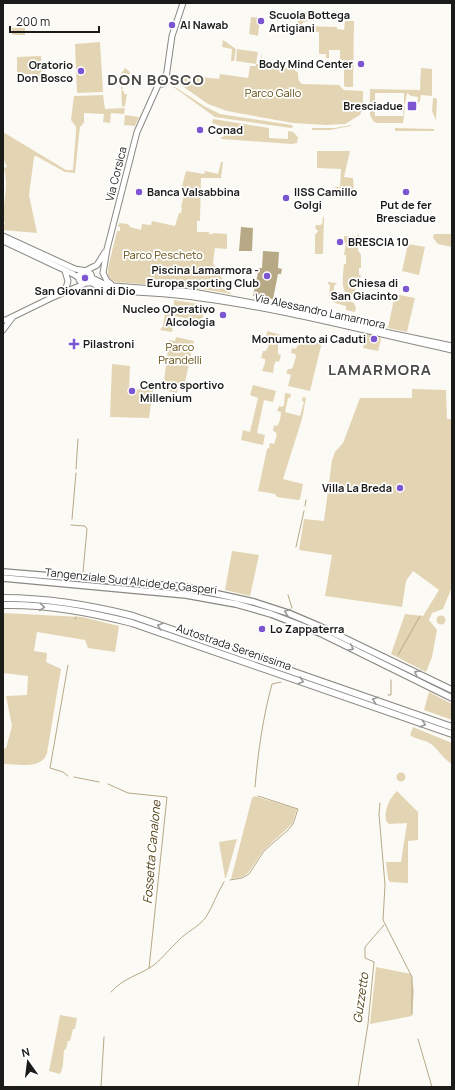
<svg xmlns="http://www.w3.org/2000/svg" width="455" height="1090" font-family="Manrope,sans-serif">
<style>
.green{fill:#e3d5b4}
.water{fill:#b7a986}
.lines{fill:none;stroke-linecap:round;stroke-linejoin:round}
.stream{stroke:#b7a986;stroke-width:1}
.secondary-casing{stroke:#8a8883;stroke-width:7}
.trunk-casing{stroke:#8a8883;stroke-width:8}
.motorway-casing{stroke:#8a8883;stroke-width:8}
.secondary{stroke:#fff;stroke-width:5}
.trunk{stroke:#fff;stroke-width:5.5}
.motorway{stroke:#fff;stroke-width:6}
.oneway{stroke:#989898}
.poi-dot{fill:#7b56d0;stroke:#fff;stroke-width:1.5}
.labels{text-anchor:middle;stroke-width:3.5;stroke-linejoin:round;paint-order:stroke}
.poi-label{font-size:11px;font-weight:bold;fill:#1b1b19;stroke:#fff;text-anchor:start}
.park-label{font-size:11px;fill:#624d0f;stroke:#fff}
.street-label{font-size:11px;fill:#1b1b19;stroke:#fff}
.water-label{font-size:12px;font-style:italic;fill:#514115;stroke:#fff}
.district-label{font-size:15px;font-weight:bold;letter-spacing:1px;fill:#4c4b47;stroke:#fff}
</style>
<rect width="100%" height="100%" fill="#fcfaf5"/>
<path class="green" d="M299,12h14v5l3,1 -3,2 -10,2 -3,9 -3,-1z
M251,17l9,1 -2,18 -9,-2z
M345,21h9l-1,66h-7l-2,-1v-23l-4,-1v-12h-11v8h-3v-4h-7v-22h-15l1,-6 32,1v2l7,1z
M12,28h13v7h-13z
M223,40l13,9 -2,12h-3l1,-12 -10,-2z
M100,42l3,50 -26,1 -2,-49z
M237,49l21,3 -2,12h5l1,-14v14l31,5 1,-5 4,1v5l-3,-1v2l3,1c0,5 0,9 4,12l37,1 5,5 19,1v16l-3,8 -15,9 -19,1 -33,-2 -66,-12 -19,-7 -30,-21 7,-8 34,4 1,-5 28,4 2,-12h6v-2l-20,-3z
M41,56l1,27h-5v-9h-20v-17z
M72,61v8l-11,1 -1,-8z
M125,68l5,4 -1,6 -8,1 -2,1 1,-5z
M421,68l11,1v27l-11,-1 -1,6 -3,4 1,-8 -7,-1 -4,-3 -2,11h-1v-11h-29v23h28l1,-10h1l-2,17h-26l-4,-2 -3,-6v-26l50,1z
M25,76h11v6l-10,1z
M121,83h5l-1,3h-2l-1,5h2v3h3l-2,12 -3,1z
M172,85l32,21 16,8 72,11 1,2 -2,1 -76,-11 -43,-31z
M103,95l2,14 20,-1 -1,6 -13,-1 -1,10 -7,-1 1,-8 -20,-1v10h-1l-1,3h-2l-5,47 -10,-1 -29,-16 -2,1 -5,38 8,38 -34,-3 2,-8 -2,-1c0,-19 6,-33 1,-53l3,-1 -4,-9v-26l63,38h7l3,-39v-4l-5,-7 3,-24z
M433,98h3l1,3 -1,19 -4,-9z
M125,115l14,2 -4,9 -11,-1z
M213,119l56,9v10l19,1v-8l5,1 5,5 -1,6 -5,1 -71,-5v-2h2l2,-7h-2v-3l-11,-4z
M351,125v1l-21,4h-18v-2h23z
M395,128l39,1v2h-39z
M317,151h33l-6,26 9,1 1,14 -19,-1v-4h5l1,-18 -24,-1z
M221,162h2l-2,16h-20l-1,43h-3v11h12v2h4v-1l14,1v15l-12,-1 -2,15 18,31 -29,-5 -86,-7c-7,-2 -9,-7 -8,-14l9,-37h3v-4h-2l1,-4 9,1 2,3 11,3 1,-6 9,1 1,-4 23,5 4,-13h2l1,-5 -1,-1 4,-16 -4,-1 5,-19 18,3 1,-3 13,3z
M323,217h1l-1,37h-8v-19l3,-4 -3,-3 1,-3h4l2,-1z
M358,234h1l-1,16 3,5v13h-2v7h2l-1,3h-2l-5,21c-14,-6 -10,-22 -9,-35h2v-9h-2l2,-12h-2v-7h13z
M434,234h18v13l-14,-3 -5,-6z
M408,244l17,3 -6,28 -17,-4z
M328,282l9,1 -3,3v4l3,2h4l5,7 8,4 2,5 -1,4 -9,-2v-4l-11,-3 -6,-7 1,-11 -2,-1z
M395,294l20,4 -8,34 -19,-4z
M174,300l31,5 -3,16 -28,-5 -2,16 -12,-2 3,-4 2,-13 9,1z
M267,331l18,5 -1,7 -4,-1 -2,3v9l3,1 -2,7 -3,-1 -2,4 -1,8 -11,-2 3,-8v-4l-4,-1 2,-7h3l1,-3h1l1,-9 -3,-1z
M366,333l13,2 2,4 -3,12 -15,-3z
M176,337l18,4 -9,41 -6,4 -2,7 -14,-3 6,-50 6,1z
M298,337l24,5 -12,49 -22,-5 3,-11 -5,-2 2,-4h3l2,-2 3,-11 -1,-2 -4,-1 1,-5 4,1 1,-3h1z
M112,364l18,2 -1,23 24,1 -4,28 -39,-1z
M253,385l23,6 -3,11 -9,-2 -7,33 8,2 -2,10 -22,-5 2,-10 7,2 8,-34 -8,-3z
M412,389l34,1 1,29h5v168l-9,22 -11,4 -3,7 8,10 -5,27 -6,15 -35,-18 14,-40 18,2 16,-26 -26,-19 -7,10 -4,26 -77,-11 7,-41 -33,-5 5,-31 20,2 8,-61 3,-8 8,-9 17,-45h52z
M285,393l6,1 -1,4h-2l-3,14 15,4 4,-14 -2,-1 1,-4 3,1 -4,21 -19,60 20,5 -3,15 -2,1 -21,-3 -2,-3 -17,-3 9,-42 2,-1 1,-5 4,1 3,-9 -1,-1v-2l-3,-1 1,-6 3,1c3,-4 4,-9 4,-14l-4,-1 2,-5 3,1 2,-2z
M232,551l27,4 -9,41 -25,-6z
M3,613l79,4 37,9 -4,26 -27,-4 -3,-8 -48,-8 -3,19 13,2 -1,9 15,7 -14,84c-5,17 -30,11 -44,11v-15l3,-1 6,-22 -6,-30 21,-1 1,-19 -25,-3z
M436.5 620a4.5 4.5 0 1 1 9 0a4.5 4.5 0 1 1-9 0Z
M429,692l23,12v16l-28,-10z
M413,727l39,16v21c-9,-5 -13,-14 -21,-20 -5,-4 -14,-4 -21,-9z
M396.5 777a4.5 4.5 0 1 1 9 0a4.5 4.5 0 1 1-9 0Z
M397,791l21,21v28l-10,1v42l-18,-1 -2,-3 -2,-17h15l6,-39 -18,1 -3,-3c-2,-11 3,-22 11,-30z
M254,796l43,13 -5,15 -29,27 -15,22 -6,4 -11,2 21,-81z
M237,839l-11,39h-1l-6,-36z
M376,967l35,7 3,17 -2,25 -42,8z
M60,1015l17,3 -2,11h-2l-3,12h-2l-2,8 -2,1c-1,8 0,18 -4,24l-11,-3z"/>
<path class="water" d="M241,227l12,1 -1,23h-13z
M263,251l16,1 -1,16 4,1 -1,5h-3l-5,25 -20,-3 6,-28h3z"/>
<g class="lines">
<path class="stream" d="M76,469l2,-30
M305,506l1,-6
M72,519l4,-46
M71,525l14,1 2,3 -4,43
M296,547l8,-36
M288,595l4,13
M75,619l1,-2
M398,655l22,-39
M68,665l-18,103 13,4 5,4
M388,695h3v-15
M74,777l25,5
M108,784l20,9 39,4 -18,171
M255,787c3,-35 8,-70 17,-103l9,-2
M380,803l-1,11 6,71 -2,35 29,57v37
M230,880l12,-2 7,-4 15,-23 24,-21 5,-6 5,-15 -40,-13
M111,992c12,-14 29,-17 43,-27 9,-7 16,-17 24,-24 8,-9 21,-14 28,-24 7,-11 11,-24 18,-35
M418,1039l14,48
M101,1087l3,-50
M358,1087l10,-63 6,-62 -9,-4v-11l19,-22"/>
<defs>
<path id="secondary" d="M166,78l6,-42 11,-33
M159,83l3,1 4,-2v-4l-4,-1
M3,236l72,33 12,2 4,3 1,4 -3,5h-7l-3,-3v-5l4,-4
M3,241l70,33 6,4
M65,271l3,10 -2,7
M85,271l12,-6 8,-13
M92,278l12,6 10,2 79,6 99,18 83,20 77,16
M90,282l14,7 8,2c30,1 59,2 88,7 85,11 168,34 252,52
M111,284l-4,-3 -4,-8 4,-24 30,-117 22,-49
M3,320h3l45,-22 33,-14
M3,330l9,-12"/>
<path id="trunk" d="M3,572l183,15 68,15 34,11 33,14 131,63
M3,578l183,17 50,9 35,10 49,19 132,65"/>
<path id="motorway" d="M3,598c44,0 87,7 130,18l319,111
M3,605c44,-1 87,7 129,18l320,111"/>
</defs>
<use href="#secondary" class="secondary-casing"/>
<use href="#trunk" class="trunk-casing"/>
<use href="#motorway" class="motorway-casing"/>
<use href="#secondary" class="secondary"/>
<use href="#trunk" class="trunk"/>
<use href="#motorway" class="motorway"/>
</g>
<defs><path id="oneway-chevron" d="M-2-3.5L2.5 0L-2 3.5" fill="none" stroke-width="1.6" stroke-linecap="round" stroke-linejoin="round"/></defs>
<g class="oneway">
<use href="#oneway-chevron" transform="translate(42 607) rotate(5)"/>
<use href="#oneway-chevron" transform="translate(287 612) rotate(-160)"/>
<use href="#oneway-chevron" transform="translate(160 626) rotate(-161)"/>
<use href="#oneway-chevron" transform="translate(351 648) rotate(26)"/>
<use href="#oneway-chevron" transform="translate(417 673) rotate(-154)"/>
<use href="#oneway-chevron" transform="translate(301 681) rotate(19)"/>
<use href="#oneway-chevron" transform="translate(375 700) rotate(-161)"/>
<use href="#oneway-chevron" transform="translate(423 724) rotate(19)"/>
</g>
<g class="poi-dot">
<circle cx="261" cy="21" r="4"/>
<circle cx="172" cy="25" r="4"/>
<circle cx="361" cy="64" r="4"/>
<circle cx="81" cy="71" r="4"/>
<rect x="407" y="101" width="10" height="10" rx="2"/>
<circle cx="200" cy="130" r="4"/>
<circle cx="139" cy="192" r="4"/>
<circle cx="406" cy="192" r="4"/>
<circle cx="286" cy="198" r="4"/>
<circle cx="340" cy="242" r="4"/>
<circle cx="267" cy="276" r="4"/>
<circle cx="85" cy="278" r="4"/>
<circle cx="406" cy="289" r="4"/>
<circle cx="223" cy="315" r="4"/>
<circle cx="374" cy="339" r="4"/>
<path d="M72 338h4v4h4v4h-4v4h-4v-4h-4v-4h4z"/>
<circle cx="132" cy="391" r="4"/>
<circle cx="400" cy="488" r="4"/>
<circle cx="262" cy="629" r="4"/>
</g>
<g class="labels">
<g class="poi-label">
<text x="269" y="19">Scuola Bottega<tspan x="269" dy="13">Artigiani</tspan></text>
<text x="180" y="29">Al Nawab</text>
<text x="353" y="68" text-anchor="end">Body Mind Center</text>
<text x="73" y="69" text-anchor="end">Oratorio<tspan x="73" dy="13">Don Bosco</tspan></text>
<text x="403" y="110" text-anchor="end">Bresciadue</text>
<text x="208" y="134">Conad</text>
<text x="147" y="196">Banca Valsabbina</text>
<text x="294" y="196">IISS Camillo<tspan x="294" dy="13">Golgi</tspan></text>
<text x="406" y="209" text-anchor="middle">Put de fer<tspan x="406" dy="13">Bresciadue</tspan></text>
<text x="348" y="246">BRESCIA 10</text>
<text x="259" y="274" text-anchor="end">Piscina Lamarmora -<tspan x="259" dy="13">Europa sporting Club</tspan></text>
<text x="398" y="287" text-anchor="end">Chiesa di<tspan x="398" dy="13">San Giacinto</tspan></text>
<text x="85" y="295" text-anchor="middle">San Giovanni di Dio</text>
<text x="215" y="313" text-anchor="end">Nucleo Operativo<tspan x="215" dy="13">Alcologia</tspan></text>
<text x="366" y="343" text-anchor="end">Monumento ai Caduti</text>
<text x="83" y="348">Pilastroni</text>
<text x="140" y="389">Centro sportivo<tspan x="140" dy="13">Millenium</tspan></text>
<text x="392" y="492" text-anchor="end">Villa La Breda</text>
<text x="270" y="633">Lo Zappaterra</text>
</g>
<g class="park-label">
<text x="273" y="97">Parco Gallo</text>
<text x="163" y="259">Parco Pescheto</text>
<text x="180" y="351">Parco<tspan x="180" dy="13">Prandelli</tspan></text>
</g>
<g class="street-label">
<text transform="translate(116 174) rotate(-76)" y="4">Via Corsica</text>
<text transform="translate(320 311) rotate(12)" y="4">Via Alessandro Lamarmora</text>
<text transform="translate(131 581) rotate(6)" y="4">Tangenziale Sud Alcide de Gasperi</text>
<text transform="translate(234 647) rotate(19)" y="4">Autostrada Serenissima</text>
</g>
<g class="water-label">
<text transform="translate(152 852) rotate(-85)" y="4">Fossetta Canalone</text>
<text transform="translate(361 998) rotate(-82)" y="4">Guzzetto</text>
</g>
<g class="district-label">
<text x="156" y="85">DON BOSCO</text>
<text x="380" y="375">LAMARMORA</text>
</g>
</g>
<rect width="455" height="1090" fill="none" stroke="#1b1b19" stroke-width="8"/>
<g transform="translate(28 1062) rotate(346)" stroke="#ffffff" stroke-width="3" paint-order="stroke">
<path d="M0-3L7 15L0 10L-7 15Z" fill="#1b1b19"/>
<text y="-6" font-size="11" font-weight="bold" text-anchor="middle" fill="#1b1b19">N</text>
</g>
<path d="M10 26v6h89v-6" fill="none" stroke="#1b1b19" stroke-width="2"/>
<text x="16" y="26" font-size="12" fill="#1b1b19" stroke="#ffffff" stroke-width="3" paint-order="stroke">200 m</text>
</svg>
